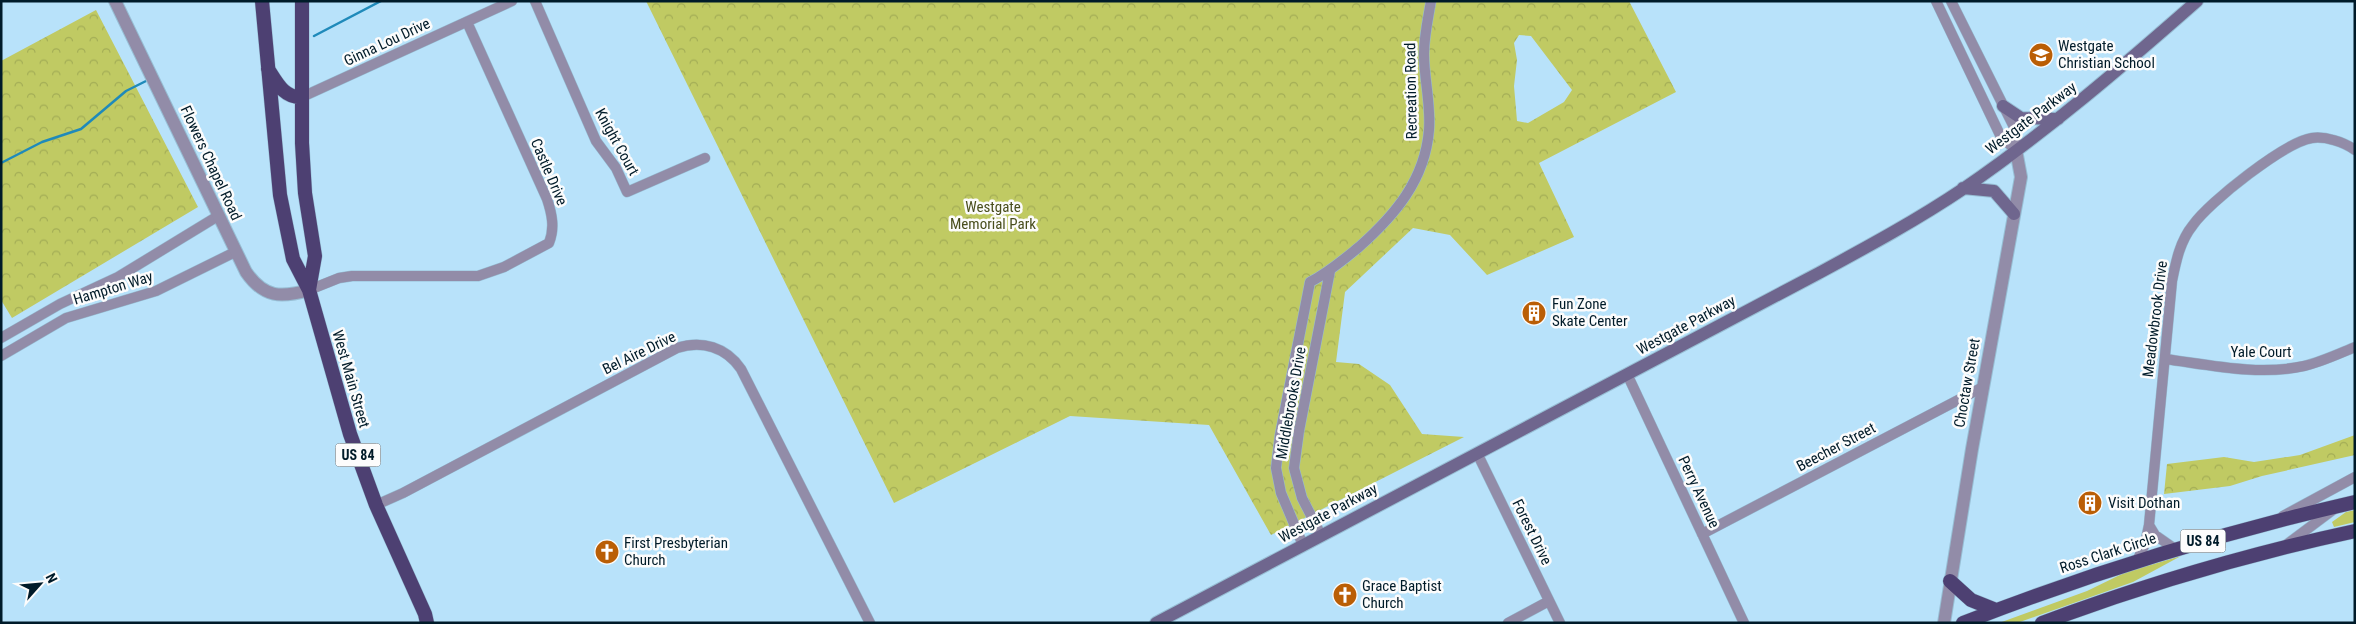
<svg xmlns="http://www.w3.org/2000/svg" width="2356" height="624" font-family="'Roboto Condensed',sans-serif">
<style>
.green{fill:#c0ca63}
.forest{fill:url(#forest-crowns);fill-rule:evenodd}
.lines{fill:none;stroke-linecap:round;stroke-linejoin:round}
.stream{stroke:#1f8aba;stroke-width:2.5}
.minor-casing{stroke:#97bed4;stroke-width:11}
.tertiary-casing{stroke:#97bed4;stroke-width:14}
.secondary-casing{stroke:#97bed4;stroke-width:14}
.trunk-casing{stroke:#97bed4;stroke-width:15}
.minor{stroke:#928ca8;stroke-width:10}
.tertiary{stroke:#928ca8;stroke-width:12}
.secondary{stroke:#6f668e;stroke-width:12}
.trunk{stroke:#4d4072;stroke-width:14}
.labels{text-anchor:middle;stroke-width:5;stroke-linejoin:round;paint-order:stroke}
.shield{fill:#fcfcfc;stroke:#4c5e68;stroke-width:1}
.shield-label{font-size:14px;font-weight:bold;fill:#001b29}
.street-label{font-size:15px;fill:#001b29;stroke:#fcfcfc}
.poi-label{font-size:15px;fill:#001b29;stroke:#fcfcfc;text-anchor:start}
.park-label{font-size:15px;fill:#494e1d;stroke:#fcfcfc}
</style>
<defs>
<pattern id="forest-crowns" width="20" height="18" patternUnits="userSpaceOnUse" patternTransform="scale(1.25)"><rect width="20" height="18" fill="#c0ca63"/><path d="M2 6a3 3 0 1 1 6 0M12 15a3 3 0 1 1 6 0" fill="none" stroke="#a3ad56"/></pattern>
</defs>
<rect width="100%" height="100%" fill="#b8e2fa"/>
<path class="green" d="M2355,510v12l-21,5 -2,-5 14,-10z
M2181,556l-48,26 -116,41h-18l88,-32 39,-19z"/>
<path class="forest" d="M646,1h983l47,91 -137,71 35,74 -87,38 -37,-40 -37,-7 -68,64 -9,70 23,2 31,21 32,49 42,3 -193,98 -62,-110 -139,-9 -176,87zM1519,35l12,1 41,54 -8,12 -36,21 -11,-2 -3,-35 3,-26 -3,-17z
M96,10l102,197 -186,111 -11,-18v-239z
M2355,435v20l-93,21 -32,10 -66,8 3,-30 57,-7 30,5 46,-7z"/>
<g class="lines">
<path class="stream" d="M314,36l67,-35
M1,163l41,-21 39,-13 45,-38 22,-11"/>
<defs>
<path id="minor" d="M535,1l61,140 20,27 11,24 78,-34
M1936,1l65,136 15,13
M1951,1l64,128 1,21
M302,97l210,-96
M309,290l30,-12 13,-2h126l26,-9 45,-24c6,-15 3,-29 -2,-44l-80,-177
M1,338l59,-34 58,-27 100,-61
M1,356l65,-38 90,-27 79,-39
M2165,359c45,6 94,17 139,7 17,-4 34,-12 51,-19
M1627,374l117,249
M1477,453l83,170
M376,505l27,-12 274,-145c25,-8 49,-1 64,21l129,254
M2283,516l72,-39
M2149,525l6,10 20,14
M1702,534l281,-147
M1321,535l-19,-37 -8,-30 5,-37 31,-160
M1303,545l-22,-52 -5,-25 4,-33 30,-153c18,-9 33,-22 49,-35 36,-32 66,-67 70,-117 2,-26 -5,-51 -5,-76 0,-18 4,-35 7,-53
M2286,545l48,-36
M2137,561l8,-17 4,-19 23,-244c4,-20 8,-40 21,-56 16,-23 92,-83 119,-87 13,-2 32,4 43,12
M1508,623l41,-22"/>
<path id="tertiary" d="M115,1l131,271c18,26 35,26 63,18
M1944,623l28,-174 49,-272 -5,-27"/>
<path id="secondary" d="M2003,106l18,12 37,1
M1963,188l31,3 20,23
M1156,623l663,-350c48,-26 98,-53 144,-84 83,-57 159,-122 234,-188"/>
<path id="trunk" d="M262,1l18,194 13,64 16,31 41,144 26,71 49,109 2,9
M302,1v142l3,50 10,63 -6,34
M268,69c9,14 16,29 34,28
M1950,581l21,19 25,10
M1963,623c128,-50 258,-90 392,-121
M2042,623c102,-38 206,-69 313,-92"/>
</defs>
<use href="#minor" class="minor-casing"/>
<use href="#tertiary" class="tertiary-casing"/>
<use href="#secondary" class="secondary-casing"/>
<use href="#trunk" class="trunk-casing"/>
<use href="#minor" class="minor"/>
<use href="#tertiary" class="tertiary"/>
<use href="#secondary" class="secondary"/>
<use href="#trunk" class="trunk"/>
</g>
<defs>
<symbol id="school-disc" viewBox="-11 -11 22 22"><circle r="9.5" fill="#ba5e05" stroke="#fcfcfc"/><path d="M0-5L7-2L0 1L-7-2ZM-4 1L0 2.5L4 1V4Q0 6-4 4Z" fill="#fff"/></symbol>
<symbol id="building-disc" viewBox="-11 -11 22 22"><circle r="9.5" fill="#ba5e05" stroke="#fcfcfc"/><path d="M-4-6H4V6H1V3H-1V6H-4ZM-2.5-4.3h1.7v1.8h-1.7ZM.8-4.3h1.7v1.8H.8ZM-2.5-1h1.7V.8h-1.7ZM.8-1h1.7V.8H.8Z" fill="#fff"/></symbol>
<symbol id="church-disc" viewBox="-11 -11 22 22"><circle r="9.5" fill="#ba5e05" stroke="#fcfcfc"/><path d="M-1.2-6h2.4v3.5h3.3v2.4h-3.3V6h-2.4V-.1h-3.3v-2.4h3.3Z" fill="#fff"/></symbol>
</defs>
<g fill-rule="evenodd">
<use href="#school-disc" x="2027" y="41" width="28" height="28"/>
<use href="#building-disc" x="1520" y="299" width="28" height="28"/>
<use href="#building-disc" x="2076" y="489" width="28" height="28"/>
<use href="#church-disc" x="593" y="538" width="28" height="28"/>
<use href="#church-disc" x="1331" y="581" width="28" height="28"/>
</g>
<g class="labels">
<g class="shield">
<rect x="335.5" y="443.5" width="45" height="23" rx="4"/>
<rect x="2180.5" y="529.5" width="45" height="23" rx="4"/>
</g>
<g class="shield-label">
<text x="358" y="460">US 84</text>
<text x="2203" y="546">US 84</text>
</g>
<g class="street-label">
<text transform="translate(387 42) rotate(-25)" y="5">Ginna Lou Drive</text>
<text transform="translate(1411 91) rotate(-91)" y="5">Recreation Road</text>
<text transform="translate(2031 118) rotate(-37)" y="5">Westgate Parkway</text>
<text transform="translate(617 142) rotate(61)" y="5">Knight Court</text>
<text transform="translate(211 163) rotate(65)" y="5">Flowers Chapel Road</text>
<text transform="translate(549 172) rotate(67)" y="5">Castle Drive</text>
<text transform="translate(113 288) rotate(-17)" y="5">Hampton Way</text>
<text transform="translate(2155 319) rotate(-83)" y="5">Meadowbrook Drive</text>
<text transform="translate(1686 325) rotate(-28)" y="5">Westgate Parkway</text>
<text x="2261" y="357">Yale Court</text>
<text transform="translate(639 353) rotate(-26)" y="5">Bel Aire Drive</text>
<text transform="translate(351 379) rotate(74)" y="5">West Main Street</text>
<text transform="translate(1967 383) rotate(-80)" y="5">Choctaw Street</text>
<text transform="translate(1291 403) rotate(-80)" y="5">Middlebrooks Drive</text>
<text transform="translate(1836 447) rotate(-28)" y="5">Beecher Street</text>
<text transform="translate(1699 492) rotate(65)" y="5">Perry Avenue</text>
<text transform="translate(1328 513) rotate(-28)" y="5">Westgate Parkway</text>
<text transform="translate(1532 532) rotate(64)" y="5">Forest Drive</text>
<text transform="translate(2108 553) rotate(-18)" y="5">Ross Clark Circle</text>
</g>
<g class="poi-label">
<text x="2058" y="51">Westgate<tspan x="2058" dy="17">Christian School</tspan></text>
<text x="1552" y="309">Fun Zone<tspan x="1552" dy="17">Skate Center</tspan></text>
<text x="2108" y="508">Visit Dothan</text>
<text x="624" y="548">First Presbyterian<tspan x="624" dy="17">Church</tspan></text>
<text x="1362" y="591">Grace Baptist<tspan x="1362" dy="17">Church</tspan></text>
</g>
<g class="park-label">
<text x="993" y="212">Westgate<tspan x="993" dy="17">Memorial Park</tspan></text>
</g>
</g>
<rect width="2356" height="624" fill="none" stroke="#001b29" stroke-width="5"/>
<g transform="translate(40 584) rotate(63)" stroke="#fcfcfc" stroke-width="4" paint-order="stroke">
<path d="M0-4L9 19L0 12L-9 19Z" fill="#001b29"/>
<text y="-8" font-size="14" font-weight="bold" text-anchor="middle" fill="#001b29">N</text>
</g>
</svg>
